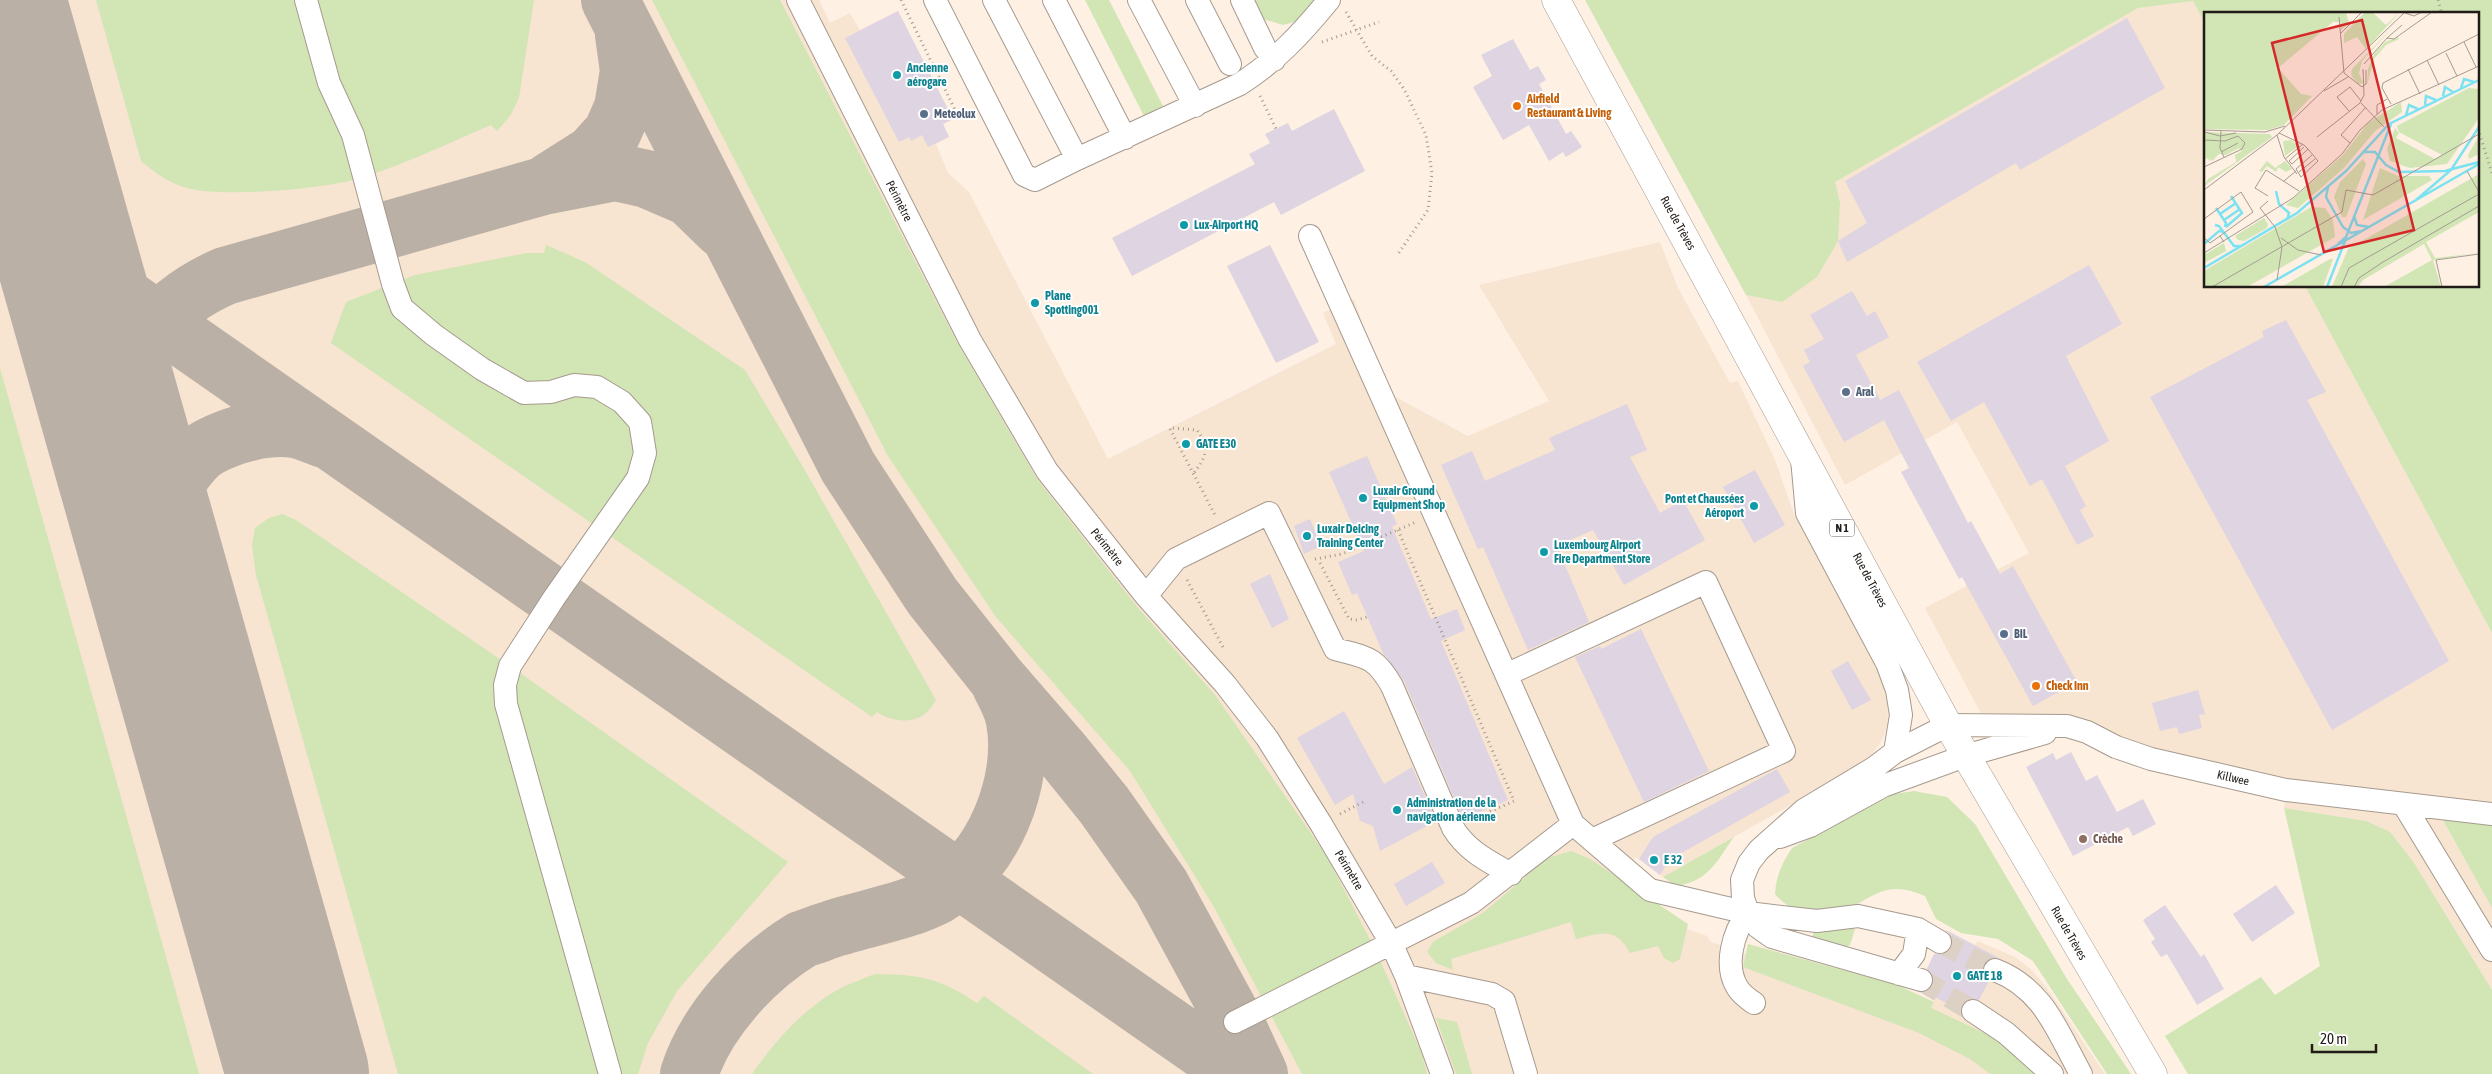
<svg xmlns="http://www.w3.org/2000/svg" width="2492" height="1074" font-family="'Asap Condensed',sans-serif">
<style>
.built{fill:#f7e4d1}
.green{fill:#d1e5b5}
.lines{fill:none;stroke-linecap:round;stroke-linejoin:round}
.taxiway{stroke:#bbb0a6;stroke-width:58}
.runway{stroke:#bbb0a6;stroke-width:142}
.building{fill:#ded4e2}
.minor-tunnel{stroke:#ddd0c4;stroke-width:22;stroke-dasharray:22 11;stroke-linecap:butt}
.minor-casing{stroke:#a69a8e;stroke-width:24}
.major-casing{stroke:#a69a8e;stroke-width:29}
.path{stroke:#a49990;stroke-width:3;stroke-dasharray:1 4;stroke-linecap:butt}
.minor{stroke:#fff;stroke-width:22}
.major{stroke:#fff;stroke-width:28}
.culture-dot{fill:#0f9aa8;stroke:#fff;stroke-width:2}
.food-dot{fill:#e8710a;stroke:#fff;stroke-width:2}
.service-dot{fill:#5c6f8a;stroke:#fff;stroke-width:2}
.education-dot{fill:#8d6e63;stroke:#fff;stroke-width:2}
.labels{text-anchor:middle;stroke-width:4;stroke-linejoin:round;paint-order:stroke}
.shield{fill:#fff;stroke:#635f5d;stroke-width:1}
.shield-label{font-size:11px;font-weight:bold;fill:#201b17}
.culture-label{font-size:12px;font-weight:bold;fill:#0d838f;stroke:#fff;text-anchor:start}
.food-label{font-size:12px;font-weight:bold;fill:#c56008;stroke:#fff;text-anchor:start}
.service-label{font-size:12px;font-weight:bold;fill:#4e5e75;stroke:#fff;text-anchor:start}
.street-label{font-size:12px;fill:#201b17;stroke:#fff}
.education-label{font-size:12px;font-weight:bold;fill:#785e54;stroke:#fff;text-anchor:start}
.inset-river{fill:none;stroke:#7ae2f3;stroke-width:2.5}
.inset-road{fill:none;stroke:#a59b91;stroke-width:1}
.view{fill:#d62828;fill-opacity:0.15;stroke:#d62828;stroke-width:2.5}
.inset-edge{fill:none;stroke:#201b17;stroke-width:2.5}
</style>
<rect width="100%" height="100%" fill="#fef0e3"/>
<path class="built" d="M0,0h819l11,23 20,-10 10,17 38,-19 55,108 -10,5 6,13 -13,7 12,29 21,19 139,267 228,-115 -13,-31 31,-14 32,93 82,44 81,-35 -70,-116 181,-43 18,46 52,95 8,-2 37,79 19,54 85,159 7,20 2,23 -2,14 -5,12 -9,12 -14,13 -195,110 -27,-20 -21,27 65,46 7,-1 20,7 4,6 35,12 -3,13 176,66 17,-35 -19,-10 29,-58 29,15 3,-4 37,16 17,13 15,18 58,86h-2105z
M2193,1l13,24v261h99l187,347v181l-51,-5 3,13 48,86v82l-78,-127 -48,-42 -82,-13 2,-18 -199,-58 -100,-7 -62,-117 104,-55 -72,-131 -112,63 -99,-190 36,7 58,-99 -6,-21 304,-174z"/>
<path class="green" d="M96,0h438l-15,98 -9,18 -13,15 -6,-6c-42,18 -84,38 -127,52 -36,12 -142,21 -177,11 -18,-5 -32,-15 -46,-27z
M652,0h128l177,342 80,137 101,129 77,87 111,160 50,96 46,103 5,20h-125l-88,-167 -84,-136 -134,-154 -108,-161z
M1085,0h24l54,106 -19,10z
M1251,0h64l-13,20 -19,5 -23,-7z
M1585,0h907v633l-187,-347h173v-272h-272v11l-13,-24 -55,7 -303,174 5,21 -2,38 -21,36 -35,25 -36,-7z
M546,245l39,17 160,108 58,97 133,233c-3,4 -6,10 -10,13 -14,12 -36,8 -49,-1l-5,5 -541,-374 15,-41 69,-27 112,-22h17z
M0,368l199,706h-199z
M282,514l14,6 214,146 278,196 -111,129 -29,52 -10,31h-240l-142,-499 -4,-30 3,-17 14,-10z
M1914,791l33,6 28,27 92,155 64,95h-24l-74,-113 -35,-22 -37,-6 -25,-14 -11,-23c-12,-5 -24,-9 -38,-6 -18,4 -34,20 -52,24 -23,5 -45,-3 -60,-20 1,-18 7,-31 17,-46l102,-54z
M2284,808l82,13 24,11 24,31 78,127v84h-304l-23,-38 96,-59 14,18 45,-29z
M2441,809l51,5v94l-48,-86z
M1734,837c-18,25 -25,44 -58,49l-13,-9z
M1571,851l19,8 98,65 -8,35 -7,4 -9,-5 -6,-12 -28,7c-14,-27 -29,-20 -54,-14l-5,-17 -120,37 2,11 -17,-7 -9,-11 6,-10 50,-29 65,-55z
M1846,926l9,3 -5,16 -5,2 -33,-10 2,-7z
M1748,944l149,41 37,17 -3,6 66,31 44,35h-51l-20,-15 -51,-26 -176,-66z
M875,974c45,1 63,3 102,29l7,-7 109,78h-341c23,-33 51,-65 87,-85 11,-6 24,-10 36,-15z
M1436,1018l21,4 15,52h-16z"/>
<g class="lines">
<path class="taxiway" d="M610,0l238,467 84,129 65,82 65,75 42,52 57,81 74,136 24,52
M26,113l21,62 19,35
M47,175c14,45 24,78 60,110 370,260 742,516 1112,776l13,13
M549,182l44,-28 19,-21 11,-25 6,-37 -5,-36
M0,212l87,61
M129,478c-1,-17 -5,-35 -5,-53 -4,-71 38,-122 101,-149l318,-90 72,-14 32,7 42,18 33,32
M157,576c0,-24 1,-45 7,-68 6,-19 28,-52 45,-61 25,-13 58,-22 86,-18 10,2 20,7 29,10
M689,1074c17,-53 65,-105 112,-134 7,-3 15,-5 22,-8 36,-13 81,-19 115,-37 55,-32 88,-113 77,-174 -2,-13 -8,-24 -14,-35"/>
<path class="runway" d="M0,20l298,1054"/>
</g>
<path class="building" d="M898,11l55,108 -10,5 6,13 -21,10 -6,-12 -11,6 -2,-4 -10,5 -54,-104z
M2127,18l38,70 -145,82 -4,-7 -169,99 -9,-21 29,-18 -22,-42z
M1513,39l17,31 8,-4 8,14 -7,4 27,50 5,-3 11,16 -16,10 -3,-5 -14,9 -20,-36 -26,15 -30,-53 19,-11 -11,-21z
M1334,109l31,62 -84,44 -7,-13 -142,74 -20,-38 143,-74 -6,-10 21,-11 -5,-9 23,-11 4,8z
M1270,245l49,97 -43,21 -49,-97z
M2089,265l33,59 -56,32 43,85 -44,25 21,40 -6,4 14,26 -17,9 -35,-66 -12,7 -46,-84 -33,19 -34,-59z
M1852,291l15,25 8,-5 14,26 -33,18 24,45 19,-10 69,133 3,-2 29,53 13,-8 64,116 -44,24 -71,-129 -3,2 -58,-107 8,-4 -25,-48 -40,22 -41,-76 7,-4 -6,-12 20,-11 -14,-24z
M2286,320l40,72 -19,8 142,261 -117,69 -182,-333 114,-60 -2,-6z
M1627,404l20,46 -17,7 30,56 23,-13 22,40 -81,45 -31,-55 -36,16 32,76 -61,28 -45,-103 -5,2 -37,-84 31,-14 13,30 70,-31 -6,-12z
M1367,456l30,68 -5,3 39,92 26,-10 8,21 -24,11 67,159 -45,19 -59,-138 -21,-28 -26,-60 -5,2 -14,-33 26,-11 -35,-79z
M1755,470l30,55 -31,18 -31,-56z
M1310,519l11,27 -17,8 -10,-28z
M1270,574l19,45 -17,9 -22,-44z
M1641,629l68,142 -65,31 -69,-145 25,-11 1,3z
M1848,661l23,39 -19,10 -21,-39z
M2198,690l7,24 -6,1 3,13 -23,6 -2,-7 -17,4 -8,-28z
M1344,711l40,73 28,-17 24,54 -56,30 -7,-25 -13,-5 -7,-27 -18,11 -38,-67z
M2071,752l15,29 11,-6 20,37 26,-13 13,25 -23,12 -5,-9 -55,29 -47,-89 27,-14 3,7z
M1777,769l13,23 -121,68 -9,15 -21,-16 14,-22z
M1432,862l13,21 -39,23 -12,-22z
M2276,885l19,28 -43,29 -19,-28z
M2165,905l36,52 3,-3 20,35 -27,16 -30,-51 -6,3 -10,-15 4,-3 -12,-19z
M1946,930l53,28 -11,1 -5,6 -1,6 7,10 -10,19h-12l-7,10 -35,-18 9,-9v-7l-7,-7 7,-15h12l5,-6 1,-12z"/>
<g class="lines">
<path class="minor-tunnel" d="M1940,942l55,28
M1921,980l52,31"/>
<defs>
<path id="minor" d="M306,0l23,83 24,52 40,149 9,24 32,27 48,34 42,24 27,-1 23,-7 23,2 25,15 18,20 5,31 -7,25 -84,120 -44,68 -5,19 1,19 104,370
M798,0l172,340 77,131 99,125 79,88 42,54 54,86 70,119 15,33 36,98
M935,0l89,175 11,5 42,-21 163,-75c36,-23 62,-51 89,-84
M994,0l83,159
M1054,0l71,138
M1139,0l56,106
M1197,0l33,64
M1242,0l23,48 9,12
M1310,236l263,588 77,66 98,23 69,8 41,-5 60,13 22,13
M1802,459l5,54 80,150 10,27 4,25 -6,37
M1146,596l30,-37 93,-46 66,136c32,9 40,7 57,37l61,142c14,23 35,33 58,46
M1508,674l198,-92 78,169 -192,89
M2404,805l88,145
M1780,837l30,-11 73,-40 82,-30 80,-23
M1748,913c-15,19 -24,52 -11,74 4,7 11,12 17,16
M1995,970c49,19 62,61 86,104
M1899,974l15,-20 4,-25
M1406,976l86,18 12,7 22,73
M1921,980l-149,-43 -14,-10 -10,-14 -5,-15 -1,-18 7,-17 10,-13 45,-40 70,-42 21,-16 53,-27 119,1 20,6 29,15 35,12 135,31 206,24
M1973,1011l33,22 46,41
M1235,1022l236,-119 102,-79"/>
<path id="major" d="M1556,0l392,725 205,349"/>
</defs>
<use href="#minor" class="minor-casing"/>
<use href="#major" class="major-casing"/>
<path class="path" d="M901,0l58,118
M2438,0l4,14
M1346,12l26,44 19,15 13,18 22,46 6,38 -4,37 -30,44
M1322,42l57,-20
M1260,96l16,33
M2478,129l14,44
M1173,428l24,2c13,18 9,28 -4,44
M1170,429l46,88
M1398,530l116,271 -43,19
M1315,559l27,-5 74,-32
M1320,563l29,56 8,1 10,-3
M1187,580l36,67
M1340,814l25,-13"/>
<use href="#minor" class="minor"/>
<use href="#major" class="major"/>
</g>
<g class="culture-dot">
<circle cx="897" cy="75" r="5"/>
<circle cx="1184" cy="225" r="5"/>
<circle cx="1035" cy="303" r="5"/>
<circle cx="1186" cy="444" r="5"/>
<circle cx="1363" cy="498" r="5"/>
<circle cx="1754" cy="506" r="5"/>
<circle cx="1307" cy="536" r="5"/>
<circle cx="1544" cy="552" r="5"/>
<circle cx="1397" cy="810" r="5"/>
<circle cx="1654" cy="860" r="5"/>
<circle cx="1957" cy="976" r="5"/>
</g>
<g class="food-dot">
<circle cx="1517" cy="106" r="5"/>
<circle cx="2036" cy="686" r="5"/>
</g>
<g class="service-dot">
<circle cx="924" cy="114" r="5"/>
<circle cx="1846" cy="392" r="5"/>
<circle cx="2004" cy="634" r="5"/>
</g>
<circle class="education-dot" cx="2083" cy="839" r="5"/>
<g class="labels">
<rect class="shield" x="1829.5" y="519.5" width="25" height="17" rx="4"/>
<g class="shield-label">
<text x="1842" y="532">N 1</text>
</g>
<g class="culture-label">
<text x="907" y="72">Ancienne<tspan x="907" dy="14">aérogare</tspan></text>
<text x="1194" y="229">Lux-Airport HQ</text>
<text x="1045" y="300">Plane<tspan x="1045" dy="14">Spotting001</tspan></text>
<text x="1196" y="448">GATE E30</text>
<text x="1373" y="495">Luxair Ground<tspan x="1373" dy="14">Equipment Shop</tspan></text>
<text x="1744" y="503" text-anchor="end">Pont et Chaussées<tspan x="1744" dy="14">Aéroport</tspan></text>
<text x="1317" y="533">Luxair Deicing<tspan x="1317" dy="14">Training Center</tspan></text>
<text x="1554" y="549">Luxembourg Airport<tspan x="1554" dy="14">Fire Department Store</tspan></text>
<text x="1407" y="807">Administration de la<tspan x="1407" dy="14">navigation aérienne</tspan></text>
<text x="1664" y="864">E 32</text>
<text x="1967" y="980">GATE 18</text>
</g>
<g class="food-label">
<text x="1527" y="103">Airfield<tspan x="1527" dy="14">Restaurant &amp; Living</tspan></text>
<text x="2046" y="690">Check Inn</text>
</g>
<g class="service-label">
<text x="934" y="118">Meteolux</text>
<text x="1856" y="396">Aral</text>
<text x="2014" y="638">BIL</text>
</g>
<g class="street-label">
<text transform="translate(899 201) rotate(63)" y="4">Périmètre</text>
<text transform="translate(1678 223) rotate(61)" y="4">Rue de Trèves</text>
<text transform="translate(1107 547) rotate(51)" y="4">Périmètre</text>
<text transform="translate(1870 580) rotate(62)" y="4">Rue de Trèves</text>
<text transform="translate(2233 778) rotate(13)" y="4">Killwee</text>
<text transform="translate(1349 870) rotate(59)" y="4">Périmètre</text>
<text transform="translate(2069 933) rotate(60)" y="4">Rue de Trèves</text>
</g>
<g class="education-label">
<text x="2093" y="843">Crèche</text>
</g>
</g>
<g transform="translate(2204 12)">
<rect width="275" height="275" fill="#fef0e3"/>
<path d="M0,0h142l3,11 -8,7 -1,-8h-7l-55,46 23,26 11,2 -28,29 -16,5 -64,-1zM161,0h7l14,13 14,-13 -34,37 -9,-12 -13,6v-9zM191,13l-33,36 -3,12 4,10 -5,1 -7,-9 1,-6zM194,25l1,2 -13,6 -12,14 -7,26 1,-16 6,-15 11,-12zM265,76l10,1v29l-32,46 -37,4 -20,-7 -3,-12 8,-21 4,5 -3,5 39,21 7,-4 -43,-23 -2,-6zM197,90l1,10 -27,19 -31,37 -46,40 -12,-3 57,-50 25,-32zM0,120l66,2 2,3 -68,49 4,-7 28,-17 -1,-7 7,-4 -3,-3 -13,7 -7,-1 -7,7 -3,-3 1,4 -3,-4 -3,2zM275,124v18l-10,5 -1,-4zM87,128l8,6 -14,10 -2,-15zM159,147l3,5 -20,53h-4l-8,-20 6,-15zM63,149l8,7 10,-7 7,8 -6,3 -8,-5 -2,5 -9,-6 -5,6 -3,-1zM176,156l18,8h31l3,4 -69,40zM275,162v38l-53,30 9,16 44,-5 -46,7 8,27h-57l48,-27 -8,-16 -61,36 -5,7h-26l16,-38zM107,195l14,1 8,12 2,17 -88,50h-43v-16zM60,206l4,6 -1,4 -23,13 -6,-1 -3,-4zM20,231l2,8 -22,12v-8zM126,247h3l-10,28h-42z" fill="#d1e5b5"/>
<path class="inset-river" d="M257,76l3,-9 10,3M239,84l2,-9 8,5M221,93l1,-9 10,4M202,103l3,-10 9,4M158,140h13l11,13 13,7 46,-1 34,-9M124,175l-2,10 17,30 8,6 11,-2M72,179l3,13 10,9 -2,7M212,188l35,-30 28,-43M12,196l10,15 -1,4M16,202l16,-11M150,204l3,9 12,2M20,208l16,-11M11,213l4,1 15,20h7M22,215l16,-14 -11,-17M0,232l15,-13 5,1M134,232l8,-7 45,-113M0,256l93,-55 49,-42 43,-47 90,-44M60,275l215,-123M123,275l18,-46"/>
<path class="inset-road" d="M201,1l9,3 8,-4M135,5l5,56 18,14 4,-3v-14M137,21l21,-21M183,26l15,-13M260,30l12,25M242,41l11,23M223,48l12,25M160,52l23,-26 7,1 38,-27M204,57l12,25M120,79l24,-14M157,91l23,24M187,92l-9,-16 1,-5 96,-49M145,99l-12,-14 13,-10 11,14M173,102v-9l10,-6M0,118l61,2 20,-6M17,119l-1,17 4,9M1,120l15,4 16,-3M75,121l25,12 4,4 10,12 -17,16 -5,-8 16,-14M73,123l7,22 13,17M113,125l43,-34 4,-8 -1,-26M0,128l21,1 13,-5 7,7 -3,6 -38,18M146,131l-9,-8 25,-28M100,135l-15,14 3,3 16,-15M17,140l17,-9M81,147l18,-15M263,159l12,21M95,160l16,-13M80,169l12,-10M0,178l73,-55 128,-123M64,184l-13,-8 11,-18 33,21M64,189l-8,7 15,19 7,20 -5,33M0,207l37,-27 12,20 -33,24M0,226l6,5 10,-7 4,6M77,226l17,12 23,5M0,241l89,-55 49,-44 18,-24 22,-20 97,-44M8,275l130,-75 4,-22 27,5 106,-61M137,275l8,-19 130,-74M150,275l5,-9 24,-16 96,-56M238,275l-6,-27 43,-6"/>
<path class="view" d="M158,8l52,210 -90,22 -52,-209z"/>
<rect width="275" height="275" class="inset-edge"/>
</g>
<path d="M2312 1044v8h64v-8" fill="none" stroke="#201b17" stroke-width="2.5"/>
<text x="2320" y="1044" font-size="15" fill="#201b17" stroke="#ffffff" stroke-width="4" paint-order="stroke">20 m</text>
</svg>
